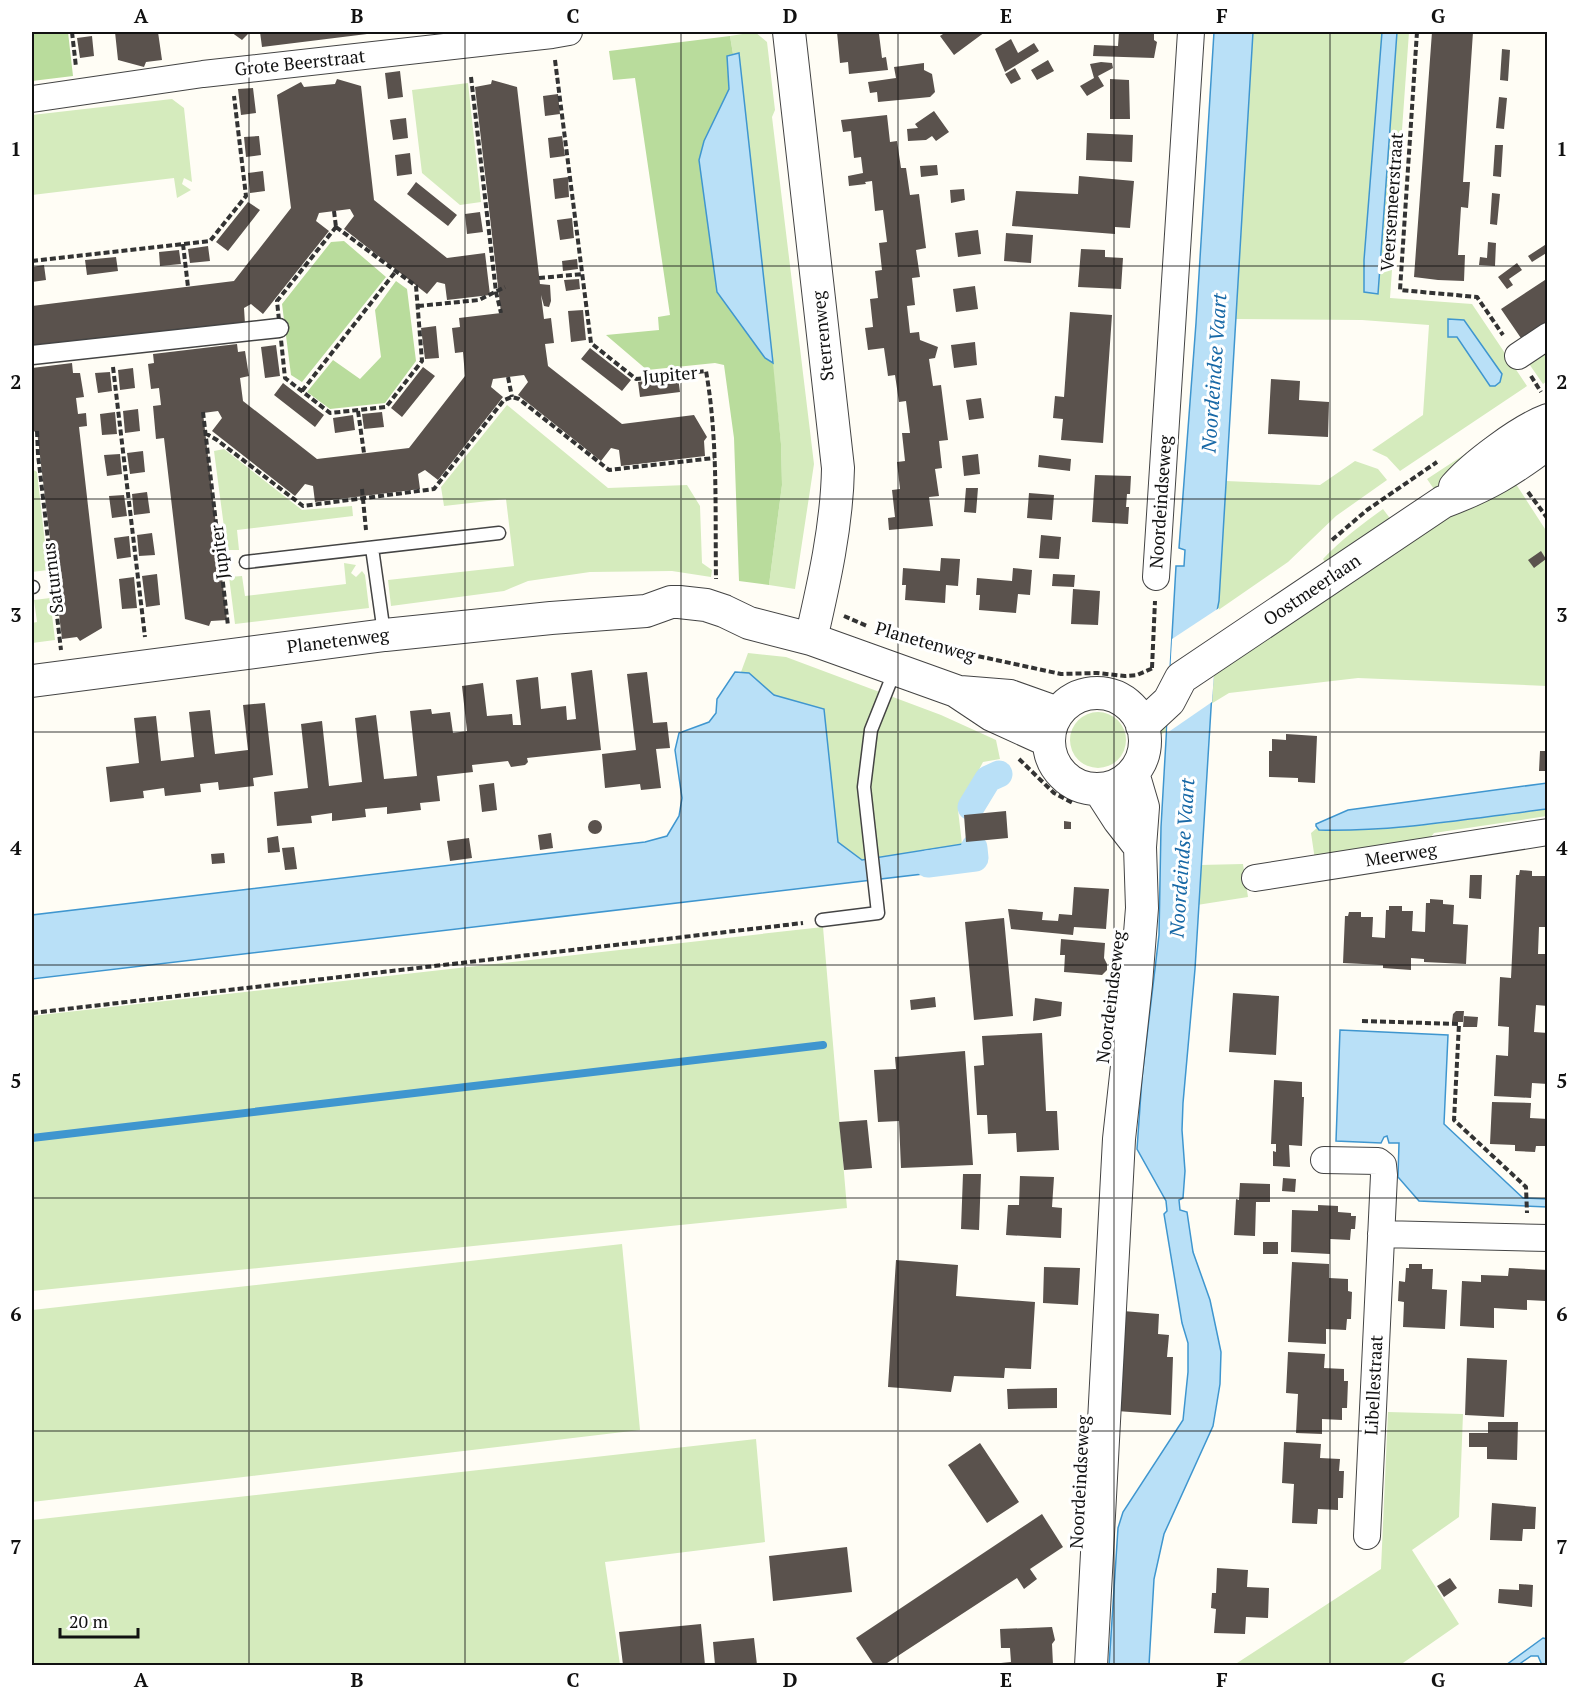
<svg xmlns="http://www.w3.org/2000/svg" width="1579" height="1697" font-family="'PT Serif',serif">
<style>
.green{fill:#d5ebbd}
.forest{fill:#b9dc9c}
.water{fill:#b9e0f7;stroke:#3f96cf;stroke-width:1.5}
.pier{fill:#fffdf5}
.lines{fill:none;stroke-linecap:round;stroke-linejoin:round}
.stream{stroke:#3f96cf;stroke-width:8}
.canal{stroke:#b9e0f7;stroke-width:27}
.building{fill:#5a524d}
.service-casing{stroke:#444;stroke-width:15}
.pedestrian-casing{stroke:#444;stroke-width:21}
.minor-casing{stroke:#444;stroke-width:28}
.tertiary-casing{stroke:#444;stroke-width:34}
.path{stroke:#333;stroke-width:4;stroke-dasharray:6 3;stroke-linecap:butt}
.service{stroke:#fff;stroke-width:12}
.pedestrian{stroke:#fff;stroke-width:18}
.minor{stroke:#fff;stroke-width:26}
.tertiary{stroke:#fff;stroke-width:32}
.grid{fill:none;stroke:#111;stroke-width:1.5;stroke-opacity:0.55}
.labels{text-anchor:middle;stroke-width:6;stroke-linejoin:round;paint-order:stroke}
.street-label{font-size:18px;fill:#111;stroke:#fff}
.water-label{font-size:20px;font-style:italic;fill:#1768a6;stroke:#fff}
.neatline{fill:none;stroke:#111;stroke-width:2}
.grid-label{font-size:20px;text-anchor:middle;font-weight:bold;fill:#111}
</style>
<rect width="100%" height="100%" fill="#fffdf5"/>
<path class="green" d="M755,32l12,10 8,68 -3,7 42,347 -19,125 -26,-4 13,-100 -1,-41 -42,-390h-6l-3,-18z
M1253,32h129l-18,228v32l33,-260h12l-19,266 82,6 55,82 -127,85 -13,-14 -15,-7 51,-35 6,-90 -67,-5 -126,-1z
M468,83l13,119 -21,3 -38,-32 -10,-83z
M172,99l12,9 8,74 -8,-4 -2,6 9,6 -14,8 -3,-20 -142,17v-80z
M1547,343v38l-4,3 -18,-26z
M507,405l101,83 79,-3 13,21 2,57 10,7 -1,7 -39,-6 -82,1 -62,9 -24,10 -113,15 -3,-26 126,-14 -8,-67 -62,7 -3,-19z
M1482,443l-46,49 -9,-13z
M224,449l78,61 50,-4 1,10 -116,14 2,20h-12l-13,-99z
M1355,461l23,8 9,11 -51,36 -48,46 -71,49 2,-10 7,-120 94,4z
M32,469l5,3 11,98 -16,2z
M1512,478l35,54v154l-189,-8 -129,15 -69,42 4,-10 50,-51 240,-166z
M1383,509l9,12 -65,44 -4,-6c18,-19 39,-35 60,-50z
M344,563l12,2 -5,8 5,4 6,-6 3,4 4,33 -134,16 -6,-47 13,-1 3,20 101,-12z
M50,598l5,42 -23,3v-20l5,-1 -3,-22z
M748,653l38,4 155,58 55,25 4,19 -17,3 -25,48 4,34 -100,16 -24,-18 -14,-132 -50,-15 -25,-22 -8,-1z
M1070 740a28 28 0 1 1 56 0a28 28 0 1 1-56 0Z
M1547,809v7l-113,17 -7,9 -112,18 -4,-27 6,-5 3,2c75,2 152,-11 227,-21z
M1243,864l5,33 -51,8 3,-40z
M823,927l24,281 -815,83v-275z
M622,1244l18,186 -608,72v-192z
M1388,1412l75,2 -4,103 -47,33 47,74 -59,41h-166l147,-96z
M756,1439l9,103 -160,20 15,103h-588v-145z"/>
<path class="forest" d="M32,32h36l5,44 -41,5z
M730,36l3,18 -6,2 2,33 -25,52 13,151 48,66 8,5 8,81 1,41 -13,100 -30,-4 -5,-143 -10,-73 -9,-2 -68,7 -41,-35 53,-5 -1,-13 12,-2 -35,-237 -22,2 -4,-29z
M344,241l42,36 -84,105 -11,-7 -9,-71 49,-62z
M396,281l11,8 9,72 -31,42 -55,6 -23,-17 26,-32 27,19 21,-22 -6,-47z"/>
<path class="water" d="M1214,32h39l-34,569 -2,10 -22,358 -12,134 -1,27 3,41 -2,27 -4,2 1,10 7,2 6,40 17,48 7,33 4,19 -1,32 -7,42 -49,108 -10,45 -5,86 -40,1 9,-138 5,-16 60,-92 5,-48v-29l-6,-20 -18,-109 3,-3 -1,-10 -29,-52 5,-71 17,-143 2,-108 15,-261h8l1,-16 -6,-2 17,-225z
M1382,32h15l-19,262 -14,-2v-32z
M739,53l34,310 -8,-5 -48,-66 -18,-132 5,-19 25,-52 -2,-33z
M1448,319l16,1 38,54 -2,8 -5,4h-5l-33,-49h-9z
M735,672l14,1 25,22 50,14 14,133 24,18 100,-16 3,25 -933,110v-64l613,-73 22,-6 12,-20 3,-18 -7,-48 4,-17 30,-11 7,-9 1,-14z
M1547,783v26c-75,9 -152,23 -228,21l-3,-4v-2l32,-14z
M1340,1030l108,5 -4,89 79,74 24,1v8l-128,-6 -21,-24 1,-34h-10l-2,-7 -3,1 -3,6 -45,-2z
M1543,1638l4,1v26h-5l-4,-9h-7l-13,9h-12z"/>
<path class="pier" d="M1219,608l-7,94 -45,31 5,-94z"/>
<g class="lines">
<path class="stream" d="M32,1138l791,-93"/>
<path class="canal" d="M971,807l17,-28 11,-5
M928,864l47,-6 -1,-10"/>
</g>
<path class="building" d="M115,32h43l4,28 -16,2 -2,5 -26,-7z
M231,32h19l-8,8z
M260,32h107v2l-105,13z
M837,32h54l-12,2 3,24 4,-1 2,13 -39,4 -1,-12 -8,1z
M946,32h39l-31,23 -14,-19z
M1119,32h37v2h-2v6l3,2 -3,16 -61,-2 1,-11 24,1z
M1432,32h41l-10,150h7l-2,26 -7,-1 -3,48h7l-1,26 -26,-1 -24,-3z
M92,36l2,20 -14,2 -3,-20z
M1011,39l7,14 16,-10 5,8 -34,21 -10,-23z
M1502,49l8,1 -2,31 -8,-1z
M1048,60l6,11 -17,9 -6,-10z
M1101,62l11,1 1,5 -15,8 6,10 -17,10 -7,-10 14,-8 -4,-14z
M924,63v7l8,4 3,18 -5,5 -52,5 -1,-10 -7,1 -2,-11 28,-4 -2,-11z
M1015,68l6,11 -10,5 -6,-10z
M400,71l3,26 -15,2 -3,-26z
M337,79l24,7 13,114 73,58 38,-5 5,42 -43,5 -2,-16 -8,-2 -10,12 -83,-65 10,-13 -4,-7 -31,4 -3,8 13,10 -66,83 -12,-10 -7,4 1,16 -213,25v-43l202,-25 57,-73 -14,-113 24,-13 3,5 31,-3z
M1110,79l19,1 1,39h-20z
M492,80l25,7 23,197 10,1 1,16 -2,6 -5,-1 -3,-11 3,24 7,-1 3,25 -9,1 3,22 74,58 72,-9 13,22 -3,4 1,15 -84,10 -2,-16 -8,-2 -10,13 -83,-66 10,-13 -4,-7 -31,4 -2,8 12,10 -65,83 -13,-10 -7,4 2,15 -105,13 -2,-16 -8,-2 -10,12 -83,-65 10,-13 -4,-7 -15,2 24,207 -16,1 -2,5 -24,-7 -21,-181 -8,1 -3,-33 8,-1 -2,-17 -8,1 -3,-25 6,-1 -1,-9 84,-10 1,8 7,-1 4,25 -9,2 3,23 74,58 92,-11 56,-72 -2,-24 -8,1 -3,-25 8,-1 -1,-9 42,-5 -26,-226 16,-3z
M253,88l3,25 -15,2 -3,-26z
M558,94l2,20 -15,2 -2,-20z
M1499,97l8,1 -3,31 -8,-1z
M934,111l15,21 -13,9 -4,-5 -6,4 -18,1 -1,-12 11,-1 -3,-4z
M887,115l3,27 7,-1 4,27h5l4,27 9,-1 7,54 -10,2 4,27 -8,1 3,27 -8,1 3,27 9,-1 1,8 18,7 -3,11 -6,1 4,27 8,-1 7,55 -9,1 3,27 -7,1 4,27 -10,1 4,29 -44,4 -1,-12 7,-1 -3,-27 8,-1 -3,-27 8,-1 -3,-28h8l-4,-32 -7,1 -4,-27 -7,1 -4,-28 -16,2 -3,-22 8,-1 -3,-28 8,-1 -3,-27 7,-1 -3,-27 8,-1 -4,-32 -8,1 -3,-30 -7,1 1,2 -17,2 -1,-10 15,-3 -2,-16 -7,1 -3,-27 -8,1 -2,-12z
M406,118l2,20 -15,2 -3,-20z
M1087,133l46,2 -1,27 -46,-2z
M259,136l2,19 -15,2 -2,-20z
M562,136l3,20 -15,2 -2,-20z
M1495,145h8l-2,32 -8,-1z
M410,153l2,21 -15,2 -2,-21z
M937,165l1,10 -17,2 -1,-11z
M263,171l2,20 -15,2 -2,-20z
M1079,176l55,5 -4,47 -15,-1v7l-103,-8 4,-35 62,3z
M568,177l1,20 -14,2 -2,-20z
M416,182l41,33 -9,11 -41,-32z
M964,189l1,11 -14,3 -1,-13z
M1492,193l8,1 -3,31 -7,-1z
M248,202l12,8 -32,41 -12,-9z
M480,212l3,20 -16,2 -2,-20z
M572,218l2,20 -14,2 -3,-20z
M978,230l3,24 -23,3 -3,-24z
M1006,233l27,2 -2,28 -27,-2z
M1488,242l8,1 -1,23 -16,-1 1,-8 7,1z
M1548,243v9l-16,10 -4,-6z
M208,246l2,15 -20,2 -2,-14z
M1081,249l24,1v7l18,1 -2,31 -43,-2z
M179,250l2,14 -21,2 -1,-14z
M116,257l2,14 -31,4 -2,-15z
M577,259l1,10 -15,2 -1,-10z
M1517,263l5,7 -13,9 4,6 -6,4 -9,-12z
M44,265l2,15 -14,2v-15z
M1548,278v51l-23,15 -24,-35z
M579,279l1,10 -14,2 -2,-11z
M975,286l3,23 -22,3 -3,-23z
M583,310l3,30 -15,2 -3,-31z
M1070,312l42,3 -9,128 -42,-3 2,-21 -10,-1 2,-22 9,1z
M436,326l3,32 -14,1 -4,-31z
M975,342l2,23 -23,3 -3,-23z
M276,345l4,31 -15,2 -4,-31z
M590,348l41,32 -9,11 -41,-32z
M72,363l1,10h7l4,24 -8,1 2,16 8,-1 1,13 -8,1 23,201 -22,13 -3,-4 -15,2 -25,-208 -5,1v-64z
M423,367l12,9 -33,41 -11,-9z
M133,368l2,20 -15,2 -2,-20z
M110,372l2,19 -14,2 -3,-20z
M678,377l2,15 -40,5 -2,-15z
M1271,379l29,2 -1,19 30,2 -1,35 -60,-3z
M283,383l41,32 -9,12 -41,-32z
M981,398l3,20 -15,2 -3,-20z
M138,409l2,22 -15,2 -2,-22z
M115,412l2,22 -15,1 -2,-21z
M382,412l2,15 -20,2 -2,-15z
M353,415l2,15 -20,3 -2,-15z
M143,451l2,21 -15,2 -3,-21z
M120,454l2,20 -15,2 -3,-21z
M978,454l2,20 -16,2 -2,-20z
M1039,455l32,4 -1,12 -32,-4z
M1095,475l36,1 -1,18h-3l-1,13h3l-1,17 -36,-2z
M966,488h12l-2,25 -12,-1z
M147,492l3,21 -16,2 -2,-21z
M1029,493l25,2 -2,25 -25,-2z
M124,495l3,21 -15,2 -3,-22z
M152,533l3,22 -16,1 -2,-21z
M1041,535l20,2 -2,22 -20,-1z
M129,536l2,21 -14,2 -3,-21z
M1541,551l5,8 -12,9 -6,-8z
M941,558l19,1 -2,27 -12,-1 -1,18 -40,-3 1,-15h-4l1,-17 37,3z
M1013,568l19,2 -2,25 -12,-1 -2,19 -37,-3 1,-15h-4l1,-17 35,3z
M157,574l3,31 -14,2 -4,-31z
M1053,574l22,1 -1,12 -22,-1z
M134,577l3,31 -15,1 -3,-30z
M1073,589l27,2 -2,34 -27,-1z
M592,670l9,80 -74,8 1,4 -3,3 -14,2 -3,-6 -36,4 1,7 -36,4 3,25 -20,2 1,7 -34,4v-7l-22,2 1,8 -34,4v-8l-21,3 1,7 -35,3 -3,-34 34,-4 -7,-64 21,-3 7,65 33,-4 -7,-64 21,-3 8,64 33,-3 -7,-65 21,-2 1,5 18,-2 3,21 14,-2 -5,-45 21,-3 4,33 25,-2 1,11h8l-5,-45 22,-3 3,32 25,-3 1,14 9,-1 -5,-46z
M647,672l6,51 14,-1 3,26 -14,1 5,39 -20,2 -1,-6 -35,4 -3,-34 34,-4 -9,-76z
M265,703l8,72 -20,3 1,8 -35,4 -1,-8 -18,2 1,8 -36,4 -1,-8 -21,3 1,7 -34,4 -4,-35 33,-4 -5,-45 22,-2 5,45 33,-4 -5,-45 21,-2 5,44 33,-4 -5,-45z
M1286,734l31,2 -2,47 -17,-1v-4l-29,-1v-26h3v-12l14,1z
M1540,751h8v20h-9z
M494,783l3,27 -15,2 -3,-27z
M1006,811l2,27 -42,4 -2,-27z
M588 827a7 7 0 1 1 14 0a7 7 0 1 1-14 0Z
M1064,821l7,1v7h-7z
M551,833l2,15 -13,2 -2,-15z
M278,836l2,16 -12,1 -1,-15z
M469,838l3,20 -22,3 -3,-20z
M294,847l3,22 -12,1 -3,-22z
M224,853l1,10 -13,1 -1,-10z
M1520,870l12,1v5h16v51h-9l-1,27h10v52l-12,-1 -2,27 14,1v51l-16,-1 -1,15 -37,-2 2,-41 12,1 1,-29 -11,-1 2,-49 11,1 5,-103h3z
M1470,875h12l-1,24 -12,-1z
M1074,887l35,2 -3,40 -32,-2 -1,8 -62,-6 -3,-20 35,3 -1,8 16,1 1,-7 13,1z
M1430,899l13,1v4l11,1 -1,19 15,1 -2,39 -42,-2v-3l-13,-1v12l-28,-2v-3l-40,-2 2,-47h3l1,-4h12v5h12l-1,20 13,1 1,-28h3v-4h13v5h11l-1,20 13,1 1,-29h4z
M1004,918l9,98 -39,4 -9,-98z
M1061,939l44,4 -1,15 3,6v6l-5,5 -38,-3 1,-17h-5z
M1233,993l46,3 -3,59 -47,-3z
M935,997l1,10 -25,3 -1,-10z
M1035,998l27,4 -1,14 -28,5z
M1456,1011h8l-1,11h-11l1,-8z
M1464,1016l14,1 -1,10h-14z
M1042,1033l4,78h11l2,39 -42,2 -1,-19 -28,1 -1,-19h-10l-3,-49 10,-1 -2,-29z
M965,1051l8,114 -72,3 -2,-47 -21,1 -4,-52 22,-1 -1,-12z
M1274,1080l28,2v15h2l-2,49 -13,-1 1,22 -17,-1v-15l3,1v-8h-5z
M1492,1102l39,1 -1,15 18,1v27h-12l-1,6 -20,-1v-6l-25,-1z
M867,1120l5,48 -28,2 -5,-48z
M963,1174h18l-2,56 -18,-1z
M1020,1176l34,1 -2,30 10,1 -1,30 -55,-3 2,-30h11z
M1283,1178l13,1 -1,13 -13,-1z
M1240,1183l30,1v18h-14l-1,34 -21,-1 2,-36 3,1z
M1318,1205l20,1v6l13,1v3h5l-1,13h-4l-1,11 -20,-1v15l-39,-2 1,-42 26,1z
M1263,1242h15v12h-15z
M896,1260l62,5 -2,31 79,6 -4,67 -26,-1 -1,10 -50,-2 -3,16 -63,-5z
M1292,1262l37,2v14l19,1v12l4,1 -1,27h-4l-1,11 -20,-1v15l-38,-2z
M1409,1264h13v5h11l-1,20 15,1 -2,39 -42,-2 1,-25 -6,-1 1,-20 6,1 1,-14h3z
M1044,1267l36,1 -2,37 -35,-2z
M1509,1268l39,2 -2,31 -19,-1v10l-33,-2v20l-34,-2 2,-45 19,1v-7l27,1z
M1123,1311l36,3 -1,20 11,1 -2,22h6l-2,58 -54,-4z
M1288,1352l37,2 -1,14 20,1v12h4l-1,27h-5v12l-20,-1v15l-26,-1 2,-39 -12,-1z
M1467,1358l40,2 -3,57 -39,-2z
M1057,1388v20l-49,1 -1,-20z
M1488,1422h30l-1,38 -30,-1v-12h-18v-14h19z
M1284,1442l37,2 -1,14 20,1 -1,12h5l-1,27h-5v12l-20,-1 -1,15 -25,-1 2,-39 -12,-1z
M980,1443l39,59 -32,21 -39,-58z
M1492,1503l44,4 -1,22h-12l-1,12 -32,-1z
M1042,1514l21,33 -33,22 7,10 -13,10 -7,-11 -133,87h-10l-18,-27z
M847,1547l5,45 -79,9 -4,-45z
M1217,1568l31,2 -1,17 22,1 -1,30 -22,-1 -1,17 -31,-1 2,-24 -5,-1 1,-15h4z
M1450,1578l7,10 -13,9 -7,-11z
M1519,1584l14,1 -1,22 -34,-4 1,-14 20,1z
M701,1624l4,41h-82l-4,-33z
M1052,1627l3,13 -3,4 1,21h-52v-2l10,-1 -1,-14h-9l-1,-19z
M754,1638l3,27h-42l-2,-23z"/>
<g class="lines">
<defs>
<path id="service" d="M372,548l12,85
M246,562l253,-29
M32,587h1
M822,920l56,-7 -14,-126 7,-57 24,-60"/>
<path id="pedestrian" d="M32,355l247,-27"/>
<path id="minor" d="M32,99l171,-25 349,-39 17,-3
M1518,356l30,-20
M1156,577l35,-545
M1255,878l293,-46
M1324,1160l54,1 5,4 1,10 -17,361
M1381,1234l167,4"/>
<path id="tertiary" d="M789,32l49,436c-1,57 -14,115 -27,171
M1455,487c18,-21 66,-57 93,-67
M32,681l353,-46 166,-17 95,-7 25,-9h8l27,3 18,6 25,12 62,16 145,52 36,24 57,26
M960,692l50,4 48,17
M1049 741a48 48 0 1 1 96 0a48 48 0 1 1-96 0Z
M1142,726l27,-25 12,-23 262,-176c43,-16 68,-31 105,-59
M1099,789l20,31 21,27
M1091,1666l28,-527 17,-155 6,-76 -2,-61 3,-40 -10,-34"/>
</defs>
<use href="#service" class="service-casing"/>
<use href="#pedestrian" class="pedestrian-casing"/>
<use href="#minor" class="minor-casing"/>
<use href="#tertiary" class="tertiary-casing"/>
<path class="path" d="M72,32l4,35
M1417,32l-17,258 77,7 26,38
M555,60l36,283 45,36 70,-8c12,68 9,139 10,208
M471,77l25,215 5,21
M334,211l2,16
M336,227l80,59 6,75 -36,46 -56,6 -45,-35 -8,-77z
M183,244l5,43
M32,261l178,-20 36,-45 -12,-100
M539,278l44,-4
M418,306l61,-6 26,-13
M113,367l32,270
M1531,376l10,16
M508,377l4,20
M302,391l94,-120
M358,411l6,42
M203,412l25,214
M37,431l1,24 23,195
M205,433l12,7 86,66 131,-17 70,-89 8,-3 7,2 90,71 105,-12
M362,489l4,41
M1528,492l20,27
M1332,540l35,-30 70,-48
M844,616l23,10
M908,641l153,33 36,-1 28,3 12,-1 16,-7
M1152,668l3,-67
M1019,759l35,34 19,10
M32,1013l771,-90
M1362,1021l97,3 -5,96 72,67 1,26"/>
<use href="#service" class="service"/>
<use href="#pedestrian" class="pedestrian"/>
<use href="#minor" class="minor"/>
<use href="#tertiary" class="tertiary"/>
</g>
<path class="grid" d="M249,32v1634M465,32v1634M681,32v1634M898,32v1634M1114,32v1634M1330,32v1634M32,266h1516M32,499h1516M32,732h1516M32,965h1516M32,1198h1516M32,1431h1516"/>
<g class="labels">
<g class="street-label">
<text transform="translate(300 63) rotate(-6)" y="6">Grote Beerstraat</text>
<text transform="translate(1392 202) rotate(-86)" y="6">Veersemeerstraat</text>
<text transform="translate(823 336) rotate(-96)" y="6">Sterrenweg</text>
<text transform="translate(670 375) rotate(-5)" y="6">Jupiter</text>
<text transform="translate(1161 502) rotate(-86)" y="6">Noordeindseweg</text>
<text transform="translate(220 552) rotate(-97)" y="6">Jupiter</text>
<text transform="translate(53 578) rotate(-97)" y="6">Saturnus</text>
<text transform="translate(1312 590) rotate(-34)" y="6">Oostmeerlaan</text>
<text transform="translate(338 641) rotate(-7)" y="6">Planetenweg</text>
<text transform="translate(925 642) rotate(16)" y="6">Planetenweg</text>
<text transform="translate(1401 855) rotate(-9)" y="6">Meerweg</text>
<text transform="translate(1111 997) rotate(-83)" y="6">Noordeindseweg</text>
<text transform="translate(1374 1385) rotate(-87)" y="6">Libellestraat</text>
<text transform="translate(1080 1482) rotate(-87)" y="6">Noordeindseweg</text>
</g>
<g class="water-label">
<text transform="translate(1214 373) rotate(-86)" y="7">Noordeindse Vaart</text>
<text transform="translate(1182 858) rotate(-86)" y="7">Noordeindse Vaart</text>
</g>
</g>
<rect width="1579" height="1697" fill="none" stroke="#ffffff" stroke-width="66"/>
<path d="M60 1628v9h78v-9" fill="none" stroke="#111111" stroke-width="3"/>
<text x="69" y="1628" font-size="18" fill="#111111" stroke="#ffffff" stroke-width="4.5" paint-order="stroke">20 m</text>
<rect x="33" y="33" width="1513" height="1631" class="neatline"/>
<g class="grid-label">
<text x="141" y="23">A</text>
<text x="357" y="23">B</text>
<text x="573" y="23">C</text>
<text x="790" y="23">D</text>
<text x="1006" y="23">E</text>
<text x="1222" y="23">F</text>
<text x="1438" y="23">G</text>
<text x="16" y="156">1</text>
<text x="1562" y="156">1</text>
<text x="16" y="389">2</text>
<text x="1562" y="389">2</text>
<text x="16" y="622">3</text>
<text x="1562" y="622">3</text>
<text x="16" y="855">4</text>
<text x="1562" y="855">4</text>
<text x="16" y="1088">5</text>
<text x="1562" y="1088">5</text>
<text x="16" y="1321">6</text>
<text x="1562" y="1321">6</text>
<text x="16" y="1554">7</text>
<text x="1562" y="1554">7</text>
<text x="141" y="1687">A</text>
<text x="357" y="1687">B</text>
<text x="573" y="1687">C</text>
<text x="790" y="1687">D</text>
<text x="1006" y="1687">E</text>
<text x="1222" y="1687">F</text>
<text x="1438" y="1687">G</text>
</g>
</svg>
